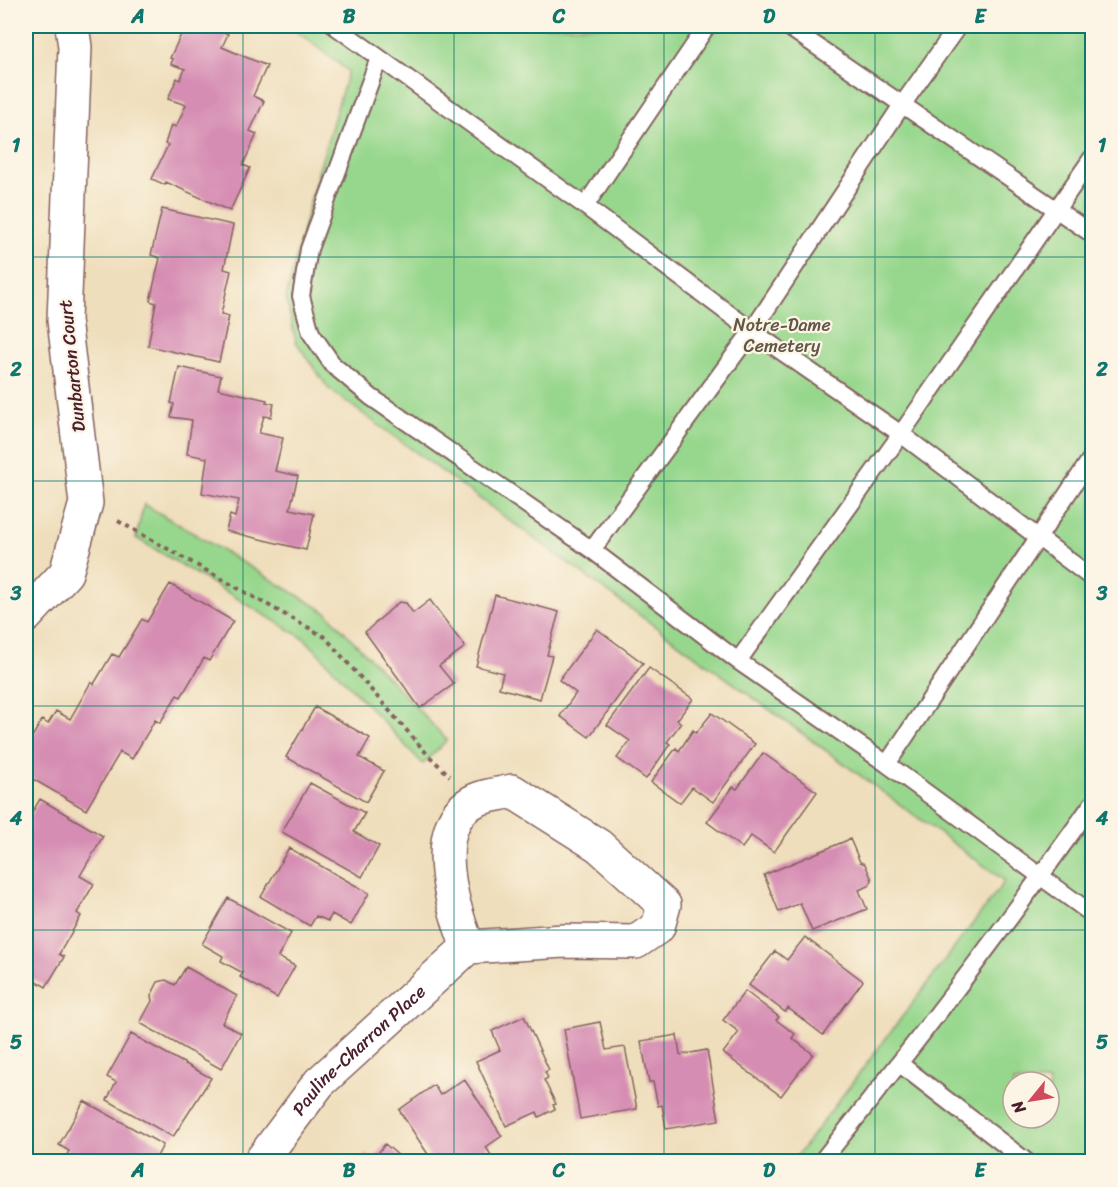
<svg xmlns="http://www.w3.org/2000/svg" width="1118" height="1187" font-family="Sriracha,sans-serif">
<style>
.green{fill:#97d78d;stroke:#707b5c;stroke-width:1.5;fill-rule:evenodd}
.building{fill:#d68db3}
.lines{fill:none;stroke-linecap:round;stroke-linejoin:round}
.service-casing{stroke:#84625e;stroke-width:20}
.minor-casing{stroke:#84625e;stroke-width:36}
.path{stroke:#84625e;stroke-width:4;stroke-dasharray:4.5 4.5;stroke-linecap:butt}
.service{stroke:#fff;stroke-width:16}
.minor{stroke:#fff;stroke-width:33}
.grid{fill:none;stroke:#0f766e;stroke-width:1.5;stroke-opacity:0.55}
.labels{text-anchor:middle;stroke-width:4.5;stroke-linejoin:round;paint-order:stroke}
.park-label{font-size:18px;fill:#615648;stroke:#fcf5e5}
.street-label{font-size:18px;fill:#4a1f2b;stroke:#fcf5e5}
.neatline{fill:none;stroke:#0f766e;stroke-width:2}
.grid-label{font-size:20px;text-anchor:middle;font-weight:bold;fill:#0f766e}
</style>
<rect width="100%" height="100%" fill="#fcf5e5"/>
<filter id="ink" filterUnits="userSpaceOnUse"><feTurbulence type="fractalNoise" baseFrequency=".0167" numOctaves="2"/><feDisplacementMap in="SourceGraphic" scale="12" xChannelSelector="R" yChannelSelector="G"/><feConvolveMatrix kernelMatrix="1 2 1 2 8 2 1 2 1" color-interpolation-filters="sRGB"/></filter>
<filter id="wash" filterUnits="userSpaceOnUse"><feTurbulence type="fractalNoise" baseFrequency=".008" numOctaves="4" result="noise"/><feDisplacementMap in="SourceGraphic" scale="24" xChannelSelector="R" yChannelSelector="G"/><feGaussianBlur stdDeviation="1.35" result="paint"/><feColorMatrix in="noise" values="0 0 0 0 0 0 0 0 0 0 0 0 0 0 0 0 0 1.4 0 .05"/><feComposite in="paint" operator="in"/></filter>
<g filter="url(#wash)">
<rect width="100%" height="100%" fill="#efdebc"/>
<path class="green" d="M290,26h802v1135h-299l212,-280 -676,-492 -33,-47 -10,-44 27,-108 35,-119zM1013,1082h36v36h-36z
M144,504l182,108 121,128 -24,24 -118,-125 -169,-101z"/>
<g id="blocks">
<path class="building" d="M185,26h24l19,8 -6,13 45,19 -14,30 11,5 -14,30 7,3 -14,31 7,3 -20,43 -64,-29 -1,3 -13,-6 16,-34 -3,-1 6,-19 5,2 10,-22 -18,-6 9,-21 3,2 5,-11 -14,-5 2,-5 -3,-1z
M162,209l71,16 -9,44 7,2 -10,43 8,2 -10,46 -71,-16 8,-43 -6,-2 10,-43 -9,-3z
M179,367l42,9 -3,13 49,11 -1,2 8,2 -3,13 -7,-1 -5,17 24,5 -8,33 23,5 -8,33 24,5 -8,36 -80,-19 4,-16 5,2 4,-17 -37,-7 5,-35 -20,-4 5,-34 -21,-3 3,-13 -3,-1z
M170,584l63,37 -24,40 -5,-3 -23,39 -4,-2 -17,28 -5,-3 -23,39 -12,-7 -34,58 -60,-35v-28l16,-27 6,4 8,-13 14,8 21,-37 3,2 18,-30 7,3 23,-38 5,3z
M495,595l64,17 -12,43 5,1 -12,43 -41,-11 4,-15 -27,-7z
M430,600l35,47 -26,19 15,18 -34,24 -55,-76 34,-30 7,1 7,10z
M597,629l46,34 -54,74 -29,-21 16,-23 -17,-13z
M649,668l44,31 -16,21 4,3 -14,19 3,2 -24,35 -29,-21 13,-17 -23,-16z
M315,707l55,31 -11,19 25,14 -18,31 -80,-45z
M712,713l43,31 -42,58 -21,-15 -12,16 -29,-21 25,-34 3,3 14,-21 3,3z
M763,753l54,39 -43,60 -23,-16 -9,12 -35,-26 26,-35 4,2z
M310,783l55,30 -11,19 25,14 -17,31 -80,-45z
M40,799l63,37 -23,40 14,8 -17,29 4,3 -22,38 5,3 -18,30 -20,-12v-152z
M850,839l10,23 5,2 7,16 -3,6 -10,4 8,19 -55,22 -12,-28 -21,9 -15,-37z
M289,848l80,45 -18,32 -19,-11 -4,7 -12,-5 -6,10 -49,-29z
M228,898l63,35 -13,24 17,9 -18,32 -37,-21 3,-4 -22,-12 2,-5 -21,-12z
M805,937l58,44 -40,54 -35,-27 -3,4 -36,-27 26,-34 12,9z
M186,967l51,29 -15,27 19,10 -20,36 -81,-46 12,-22 -1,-5 7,-14 8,-2 9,5z
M745,991l34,26 -3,3 19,14 -3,4 21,16 -32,42 -58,-43 16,-21 -16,-12z
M524,1016l25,54 -4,2 3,6 -4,2 12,24 -3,1 2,4 -16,8 -2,-5 -31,14 -30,-65 24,-11 -8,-19z
M600,1022l6,28 19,-3 12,62 -57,10 -16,-90z
M131,1034l80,44 -38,59 -66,-37 9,-18 -9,-5z
M677,1035l3,20 27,-5 12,70 -53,9 -4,-24 -4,1 -5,-24h-4l-8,-41z
M464,1079l38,57 -16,11 6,10 -7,5h-52l-34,-52 35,-25 6,10z
M84,1101l79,44 -9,17h-91l6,-11 -10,-6z
M385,1144l21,18h-46l6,-8 7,6z"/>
</g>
</g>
<g filter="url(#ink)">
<use href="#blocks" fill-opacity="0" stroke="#84625e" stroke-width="1.5"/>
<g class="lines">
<defs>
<path id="service" d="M335,26l250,180 167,125 149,103 191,144
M787,26l305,208
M379,58l-70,191 -8,47 10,37 22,32 38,32 221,153 146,111 149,103 205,150
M585,206l122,-180
M592,550l160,-219 150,-226 56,-79
M738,661l163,-227 191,-276
M887,764l205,-307
M900,1064l127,98
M821,1162c94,-117 185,-236 271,-358"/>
<g id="minor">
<path d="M26,616l40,-43 20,-70 -22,-183 11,-273 -3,-21"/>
<path id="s1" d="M260,1162l59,-79 149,-136 96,-6 72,1 22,-15 6,-22 -65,-59 -87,-55c-11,3 -25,4 -36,9 -50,23 -23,109 -8,147"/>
</g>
</defs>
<use href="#service" class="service-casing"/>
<use href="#minor" class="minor-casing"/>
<path class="path" d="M118,521l207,116 104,119 21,20"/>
<use href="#service" class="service"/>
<use href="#minor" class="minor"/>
</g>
</g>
<path class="grid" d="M243,26v1136M454,26v1136M664,26v1136M875,26v1136M26,257h1066M26,481h1066M26,706h1066M26,930h1066"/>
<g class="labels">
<g class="park-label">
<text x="782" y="331">Notre-Dame<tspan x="782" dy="21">Cemetery</tspan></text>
</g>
<g class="street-label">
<text transform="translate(72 366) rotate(-96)" y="6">Dunbarton Court</text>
<text dy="6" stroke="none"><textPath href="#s1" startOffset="150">Pauline-Charron Place</textPath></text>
</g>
</g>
<rect width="1118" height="1187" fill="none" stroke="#fcf5e5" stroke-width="66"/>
<g transform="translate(1031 1100) rotate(240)"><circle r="28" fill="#fcf5e5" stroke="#b59f9b" stroke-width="1.5"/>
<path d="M0-4.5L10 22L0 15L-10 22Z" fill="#d1495b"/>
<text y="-9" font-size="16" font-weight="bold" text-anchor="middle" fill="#4a1f2b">N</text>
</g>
<rect x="33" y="33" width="1052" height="1121" class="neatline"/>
<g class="grid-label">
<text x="138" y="23">A</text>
<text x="349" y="23">B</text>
<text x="559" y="23">C</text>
<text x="769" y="23">D</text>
<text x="980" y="23">E</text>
<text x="16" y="152">1</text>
<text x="1102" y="152">1</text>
<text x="16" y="376">2</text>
<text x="1102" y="376">2</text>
<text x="16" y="600">3</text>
<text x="1102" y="600">3</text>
<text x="16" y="825">4</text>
<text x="1102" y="825">4</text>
<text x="16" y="1049">5</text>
<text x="1102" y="1049">5</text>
<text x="138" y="1177">A</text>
<text x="349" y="1177">B</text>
<text x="559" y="1177">C</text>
<text x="769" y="1177">D</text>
<text x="980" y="1177">E</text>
</g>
</svg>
